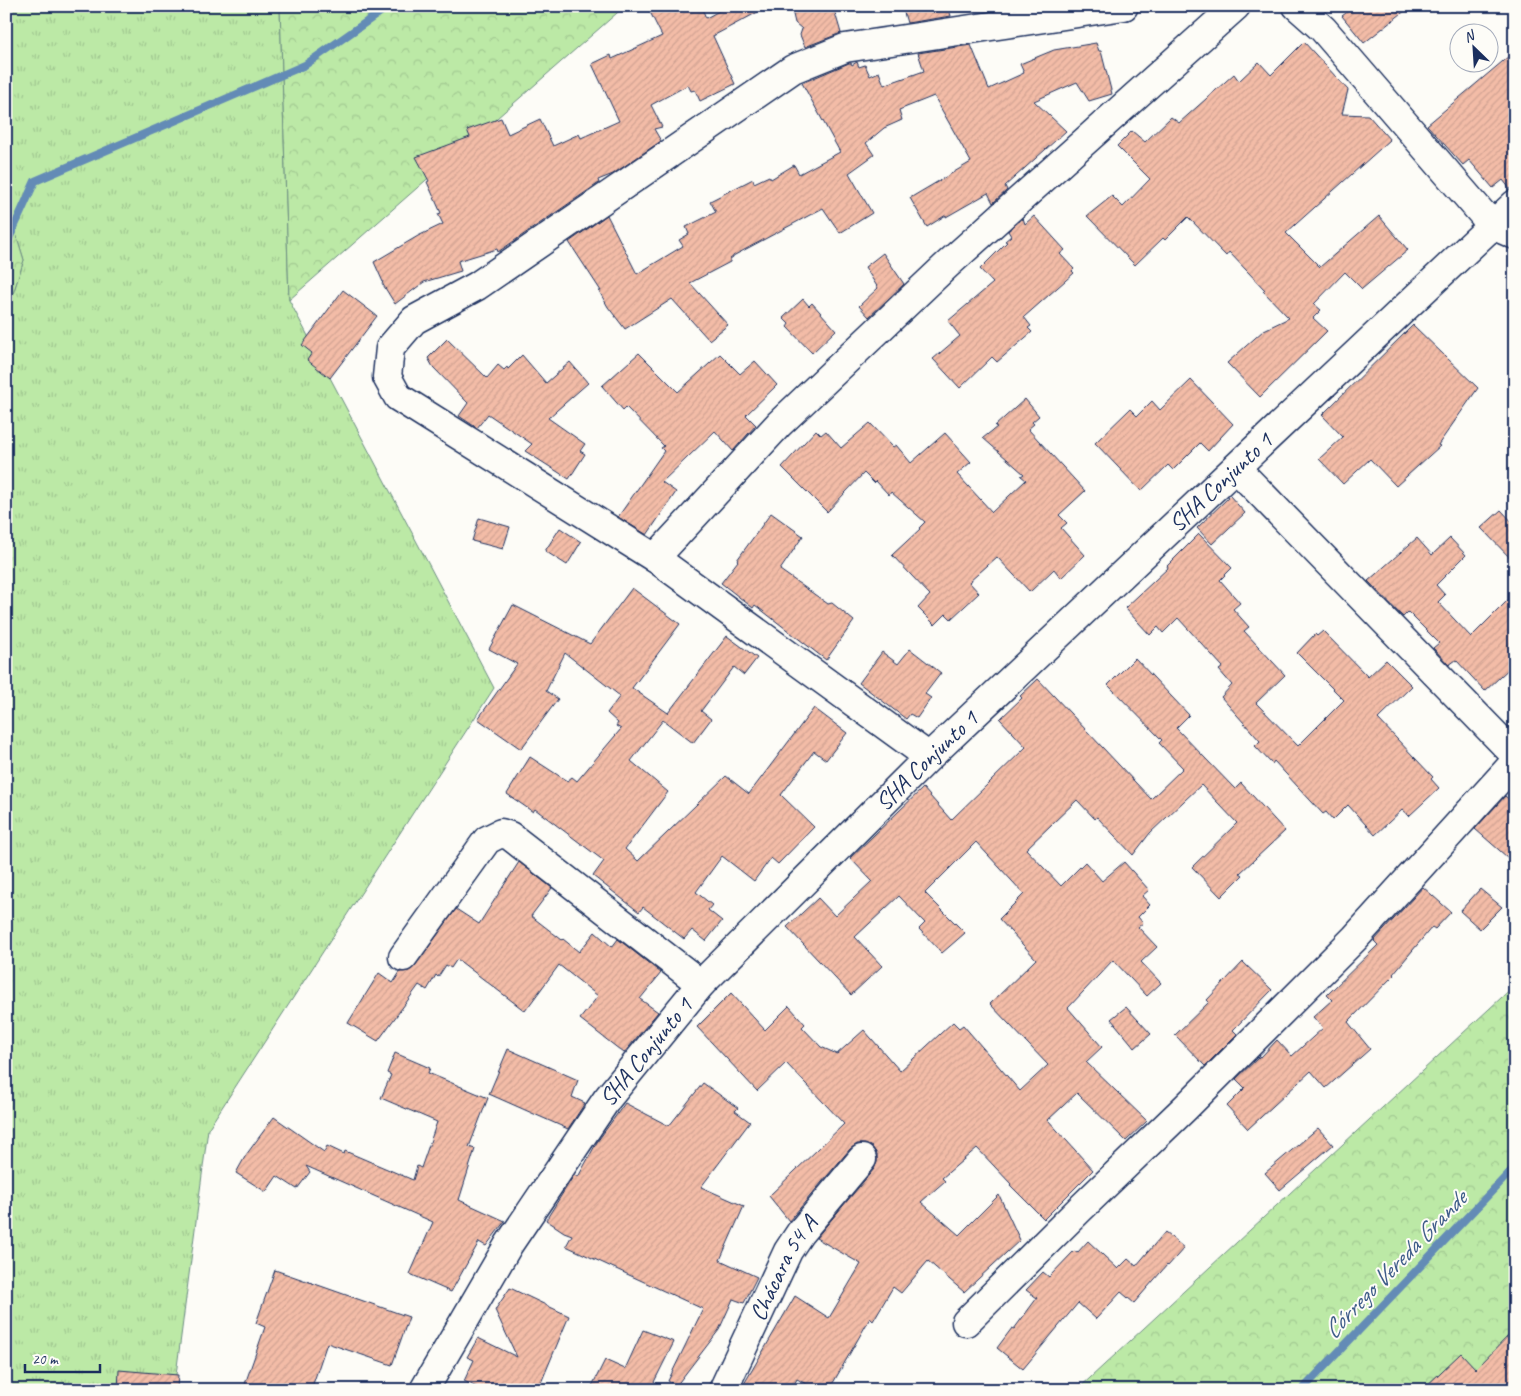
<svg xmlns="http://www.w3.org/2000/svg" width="1521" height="1396" font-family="Caveat,sans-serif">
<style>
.grass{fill:url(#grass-tufts);stroke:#6c8c82}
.forest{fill:url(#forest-crowns);stroke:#6c8c82}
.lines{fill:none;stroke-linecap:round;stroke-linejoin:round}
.stream{stroke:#638bb6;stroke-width:8}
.building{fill:url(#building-hatch);stroke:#1b2f5e}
.minor-casing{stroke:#1b2f5e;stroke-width:31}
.minor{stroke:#fdfcf7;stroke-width:28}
.labels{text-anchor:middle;stroke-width:4;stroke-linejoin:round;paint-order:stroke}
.street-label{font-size:24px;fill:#1b2f5e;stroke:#fdfcf7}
.water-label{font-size:25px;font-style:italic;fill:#3f5d8a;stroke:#fdfcf7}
</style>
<defs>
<pattern id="grass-tufts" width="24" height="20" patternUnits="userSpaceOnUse" patternTransform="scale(1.25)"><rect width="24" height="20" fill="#bce9a6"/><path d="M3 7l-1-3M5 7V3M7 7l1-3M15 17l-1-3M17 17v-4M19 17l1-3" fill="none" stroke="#a1c891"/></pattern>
<pattern id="forest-crowns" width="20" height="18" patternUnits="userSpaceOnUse" patternTransform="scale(1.25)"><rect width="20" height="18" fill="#bce9a6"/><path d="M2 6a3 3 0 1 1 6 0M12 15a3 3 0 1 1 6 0" fill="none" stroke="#a1c891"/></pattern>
<pattern id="building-hatch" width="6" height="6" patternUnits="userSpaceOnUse" patternTransform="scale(1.25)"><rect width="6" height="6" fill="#f3bca7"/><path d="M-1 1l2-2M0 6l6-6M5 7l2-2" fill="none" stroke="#d0a292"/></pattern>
</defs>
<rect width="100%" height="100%" fill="#fdfcf7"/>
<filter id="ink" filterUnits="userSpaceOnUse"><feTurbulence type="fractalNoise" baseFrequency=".02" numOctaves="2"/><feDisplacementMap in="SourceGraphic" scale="10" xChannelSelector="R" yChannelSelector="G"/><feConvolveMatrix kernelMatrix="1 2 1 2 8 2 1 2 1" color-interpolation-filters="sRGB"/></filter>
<g filter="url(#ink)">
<path class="grass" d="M6,6h274l9,294 205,388 -286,441 -34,261h-168v-1075l18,-55 -18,-59z"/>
<path class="forest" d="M280,6h345l-336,294z
M6,201l18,59 -18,55z
M1515,985v387l-18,18h-420z"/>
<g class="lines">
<path class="stream" d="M6,245l29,-64 270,-116 84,-59
M1302,1390l213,-223"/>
</g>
<path class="building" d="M647,6h54l5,12 22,-12h41l-56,30 22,48 -35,17 -5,-11 -4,1 -3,-6 -37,20 11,22 -8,2 7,12 -48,33 -15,6 1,3 -101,69 -1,-3 -39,12 3,10 -37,11 -29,22 -13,-21 1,-1 -9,-20 44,-26 25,-12 -5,-10 3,-1 -14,-31 2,-1 -13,-24 54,-20 -3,-7 34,-12 7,16 32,-15 13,27 26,-12 2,4 38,-17 -27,-57 19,-9 1,4 50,-23z
M791,6h42l8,27 -36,14 -5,-12 2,-6 -7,-6z
M902,6h46l3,10 -44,7z
M1355,6h56l-47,37 -22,-27z
M1304,42l44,48 -6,24 26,1 22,25 -104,93 34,34 59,-51 29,34 -46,39 -17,-17 -31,32 7,6 -8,8 14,13 -67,66 -33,-34 37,-33 25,-12 -26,-27 2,-1 -36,-38 -3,4 -38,-39 -23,23 -2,-2 -28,27 -48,-49 25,-20 11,11 27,-28 -33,-33 15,-15 13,11 26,-25 8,6 55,-49 5,7 20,-19 12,13z
M1096,43l3,8h2l11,43 -23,7 -12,-19 -43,19 32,30 -61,55 2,4 -14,13 -5,-10 -42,24v-2l-19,12 -17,-29 61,-36 -37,-66 -35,14 3,10 -18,8 -18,15 8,12 -25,18 23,40 -32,20 -17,-25 -90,48v1l-3,2v3l-40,21 38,42 -19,15 -37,-41 -47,30 -17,-22 -9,-16h2l-32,-49 38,-27 30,59 46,-28 -4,-6 10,-6 -3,-7 30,-15 -6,-11 43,-22 1,4 15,-7 2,3 23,-14 5,9 41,-22 -38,-69 47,-20h2l1,2 5,-3 2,5 6,-2 5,11 9,-4 5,13 40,-14 -6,-18 53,-8 18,44 35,-16 -4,-9 34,-14z
M1515,51v138h-5l-7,-9 -10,8 -24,-28 -6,5 -36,-40z
M1034,216l31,34 -5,4 14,15 -2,2 2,2 -50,44 7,9 -3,2 4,4 -35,30 -5,-5 -32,31 -27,-29 27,-23 -12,-15 45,-38 -13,-14 27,-27 -2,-1 6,-5 -3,-5 15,-13 2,6z
M883,253l21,31 -35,33 -10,-11 19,-18 -13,-21z
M343,290l34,26 -47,62 -23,-18 5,-7 -10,-8z
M803,299l6,7 3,-3 24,27 -24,23 -25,-26 2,-3 -6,-6z
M1413,325l65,63 -40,57 2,1 -44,40 -26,-27 -27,25 -24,-25 24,-22 -21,-22z
M447,339l40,39 11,-13 6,5 3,-3 1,2 14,-14 24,28 24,-21 18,21 -40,35 37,26 -5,7 5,3 -16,25 -44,-28 7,-7 -44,-30 -11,14 -18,-12 9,-13 -35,-36 -5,-9z
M639,353l39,39 42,-38 20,20 15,-13 22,24 -31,30 10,10 -23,26 -18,-20 -53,51 14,10 -29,43 -29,-18 46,-66 -3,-3 3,-2 -38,-39 -3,3 -21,-24z
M1191,380l42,44 -25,27 -8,-8 -27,27 -5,-5 -27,26 -46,-48 35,-34 7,7 15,-15 8,9z
M1025,399l14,17 -7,6 2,2 -6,5 57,62 -26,24 8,8 -6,5 24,27 -24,23 -7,-9 -24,23 -33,-35 -28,25 10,11 -28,26 -5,-5 -11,11 -17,-17 12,-13 -38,-40 28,-26 -1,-1 6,-6 -34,-30 -2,3 -13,-14 -2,2 -10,-10 -37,39 -45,-45 34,-37 5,5 5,-4 15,17 29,-25 23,24 3,-2 15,18 34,-30 26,29 -14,12 35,38 34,-32 -5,-4 3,-2 -41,-36 14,-11 -2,-1z
M1230,496l15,17 -33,31 -15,-16z
M1501,510l14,15v38l-34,-35z
M771,513l32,23 -23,34 48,34 4,-1 22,18 -28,39 -71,-55 -2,3 -32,-25 17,-22 -1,-1z
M479,518l31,9 -7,22 -31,-8z
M560,528l21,14 -14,23 -22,-14z
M1199,534l33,34 -12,12 20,23 -7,6 16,18 -5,4 41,44 -29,28 42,43 46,-46 -47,-47 18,-19 2,2 6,-5 45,46 18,-17 26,26 -34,33 55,58 -2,2 8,9 -30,28 -7,-6 -27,25 -27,-30 -15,15 -7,-8 -3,2 -49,-53 -2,3 -17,-18 5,-5 -39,-44 11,-12 -13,-15 4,-3 -45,-49 -15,15 -5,-6 -8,8 -25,-27 43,-40 -1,-2z
M1417,538l15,17 18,-17 16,17 -30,30 9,10 -7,7 33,35 44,-44v70l-30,28 -29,-31 -7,5 -16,-17 6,-5 -31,-31 -5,5 -35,-36z
M632,588l48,36 -48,64 36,25 59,-77 30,22 -13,17 -10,-8 -33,44 10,8 -18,24 -30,-23 -32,41 37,31 -43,57 13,12 88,-85 23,18 65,-86 33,25 -21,27 -12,-9 -33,44 33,32 -36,37 -7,-6 -17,23 -32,-25 -26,36 16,13 -4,5 14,11 -16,20 -14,-11 -8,9 -41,-32 -4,5 -46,-36 11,-15 -69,-52 -2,3 -26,-18 23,-37 37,24 5,-4 5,4 44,-52 -5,-3 2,-3 -11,-10 13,-17 -55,-43 -19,38 12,8 -37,50 -43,-30 39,-55 -28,-15 24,-44 77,39z
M910,649l31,24 -16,21 6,4 -14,20 -7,-4 -4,5 -47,-36 23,-31 16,12z
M1135,658l54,57 -13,13 59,61 6,-6 44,48 -45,42 3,2 -22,22 -29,-30 45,-44 -36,-38 -51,48 -17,22 -36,-38 -2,2 -18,-19 -51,49 35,37 24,-24 17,19 22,-19 25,28 -7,6 8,9 -12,12 5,6 -5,4 19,20 -16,15 20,21 -14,13 -34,-36 -45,48 34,39 -16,15 61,59 -21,20 -49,-48 -29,27 45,50 -49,49 -34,-34 1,-1 -34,-36 -35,30 3,3 -24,21 38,33 40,-40 21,45 -56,52 -36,-31 -27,32 -8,-6 -20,34 -3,-3 -41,72h-12l-20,-11 -6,11h-33l-14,-6 51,-88 34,22 32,-54 -45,-26 58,-69 3,-7v-8l-5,-7 -7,-3h-8l-7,5 -61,72 -20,-25 75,-72 -58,-61 -29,28 -60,-64 34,-34 34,37 24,-24 16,18 -3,3 19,20 16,7 27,-24 36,41 53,-49 6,6 4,-3 57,66 28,-26 -58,-61 46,-45 -37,-40 25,-25 -48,-52 -51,51 40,40 -23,20 -23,-24 6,-6 -26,-27 -44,41 27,29 -31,29 -64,-68 31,-29 17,18 37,-35 -22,-23 73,-70 28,32 75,-73 -26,-28 22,-21 -2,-2 18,-17 113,120 32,-31 -24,-25 3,-3 -54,-55z
M1505,796l10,8v60l-40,-35z
M519,862l33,26 -21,28 31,24 1,-1 16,13 16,-20 17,15 6,-8 43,34 -21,26 18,13 -34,41 -44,-34 18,-23 -39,-31 -34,46 -68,-52 -6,9 -5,-3 -8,12 -2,-2 -9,15 -8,-5 -41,56 -30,-18 31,-50 14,10 7,-11 9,-1 6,-5 41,-57 23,15z
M1423,887l28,25 -16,17 -3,-2 -39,47 1,1 -46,47 22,27 -44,39 -15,-17 -63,58 -21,-23 18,-18 -9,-9 24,-23 1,1 16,-17 15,16 31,-28 -10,-11 19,-17 -5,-5 51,-50 -4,-4z
M1480,889l22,18 -22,22 -20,-18z
M1243,962l29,28 -39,40 4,4 -32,32 -30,-31 34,-33 -2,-2z
M1126,1007l25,27 -16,14 -24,-29z
M508,1049l70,31 -6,17 13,6 -17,26 -79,-35z
M395,1053l35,15 -2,5 60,25 -19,49 6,2 -16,51 46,21 -19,25 -7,-4 -28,50 -41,-18 23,-52 -127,-56 4,6 -13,17 -20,-13 -11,16 -30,-19 10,-18 28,-38 50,35 3,-6 17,8 1,-3 68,29 4,-14 4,2 16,-46 -56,-24 10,-23 -4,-2z
M703,1083l35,25 -3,3 15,11 -49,65 43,19 -24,54 37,17 -13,26 -11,-4 -14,31 -43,56 -8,-5 35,-72 -137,-63 6,-11 -8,-3 -18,-12 28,-45 4,2 19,-35 28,-39 44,23z
M1318,1128l15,17 -53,45 -15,-17z
M1165,1232l19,16 -16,18 -1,-1 -33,38 -13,-11 -25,27 -18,-16 -55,66 -26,-21 15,-20 2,1 23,-31 -11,-8 17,-18 6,5 25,-26 3,2 11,-12 30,28 10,-10 8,7z
M275,1270l134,47 -17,48 -65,-22 -16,47h-50l-16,-6 20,-57 -9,-4z
M510,1288l59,28 -31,74h-55l-19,-9 10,-21 -7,-3 11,-19 39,19 -22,-47z
M1515,1329v61h-93l39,-37 15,16z
M643,1330l31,12 -20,40 16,8h-80l15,-30 20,9z
M119,1370l59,5 -1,15h-59z"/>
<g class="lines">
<defs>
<g id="minor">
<path d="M1297,6l26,23 169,196 23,10"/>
<path d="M1236,468l279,287"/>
<path d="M655,558l124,-134 168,-159 289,-259"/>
<path d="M929,757l-274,-199 -257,-161 -11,-20 3,-29 24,-28 63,-34 316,-217 52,-21 279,-42"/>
<path d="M403,957l84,-117 14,-7 9,3 191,148"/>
<path d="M966,1322l113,-112 106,-102 170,-170 160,-176"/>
<path id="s1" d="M424,1390l85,-146 98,-145 94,-115 228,-227 586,-553"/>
<path id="s2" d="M723,1390l65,-139 12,-18 62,-74"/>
</g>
</defs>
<use href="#minor" class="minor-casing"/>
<use href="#minor" class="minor"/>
</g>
</g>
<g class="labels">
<g class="street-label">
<text dy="8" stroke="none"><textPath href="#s1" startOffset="1215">SHA Conjunto 1</textPath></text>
<text dy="8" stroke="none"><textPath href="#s1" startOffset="810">SHA Conjunto 1</textPath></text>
<text dy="8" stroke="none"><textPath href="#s1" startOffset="405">SHA Conjunto 1</textPath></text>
<text dy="8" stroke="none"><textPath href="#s2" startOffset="136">Chácara 54 A</textPath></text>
</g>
<g class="water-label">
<text transform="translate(1394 1264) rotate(-46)" y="9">Córrego Vereda Grande</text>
</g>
</g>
<rect width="1521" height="1396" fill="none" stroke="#fdfcf7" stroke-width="25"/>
<rect x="12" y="12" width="1496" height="1371" fill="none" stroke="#1b2f5e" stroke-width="2" filter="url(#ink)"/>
<g transform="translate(1474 48) rotate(335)"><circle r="24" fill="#fdfcf7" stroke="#a3aaba"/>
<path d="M0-4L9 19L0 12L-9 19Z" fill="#1b2f5e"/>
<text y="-8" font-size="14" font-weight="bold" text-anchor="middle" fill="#1b2f5e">N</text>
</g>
<path d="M25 1364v8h75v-8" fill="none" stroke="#1b2f5e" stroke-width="2.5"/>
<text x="32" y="1364" font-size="15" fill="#1b2f5e" stroke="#fdfcf7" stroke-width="4" paint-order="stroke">20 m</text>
</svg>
